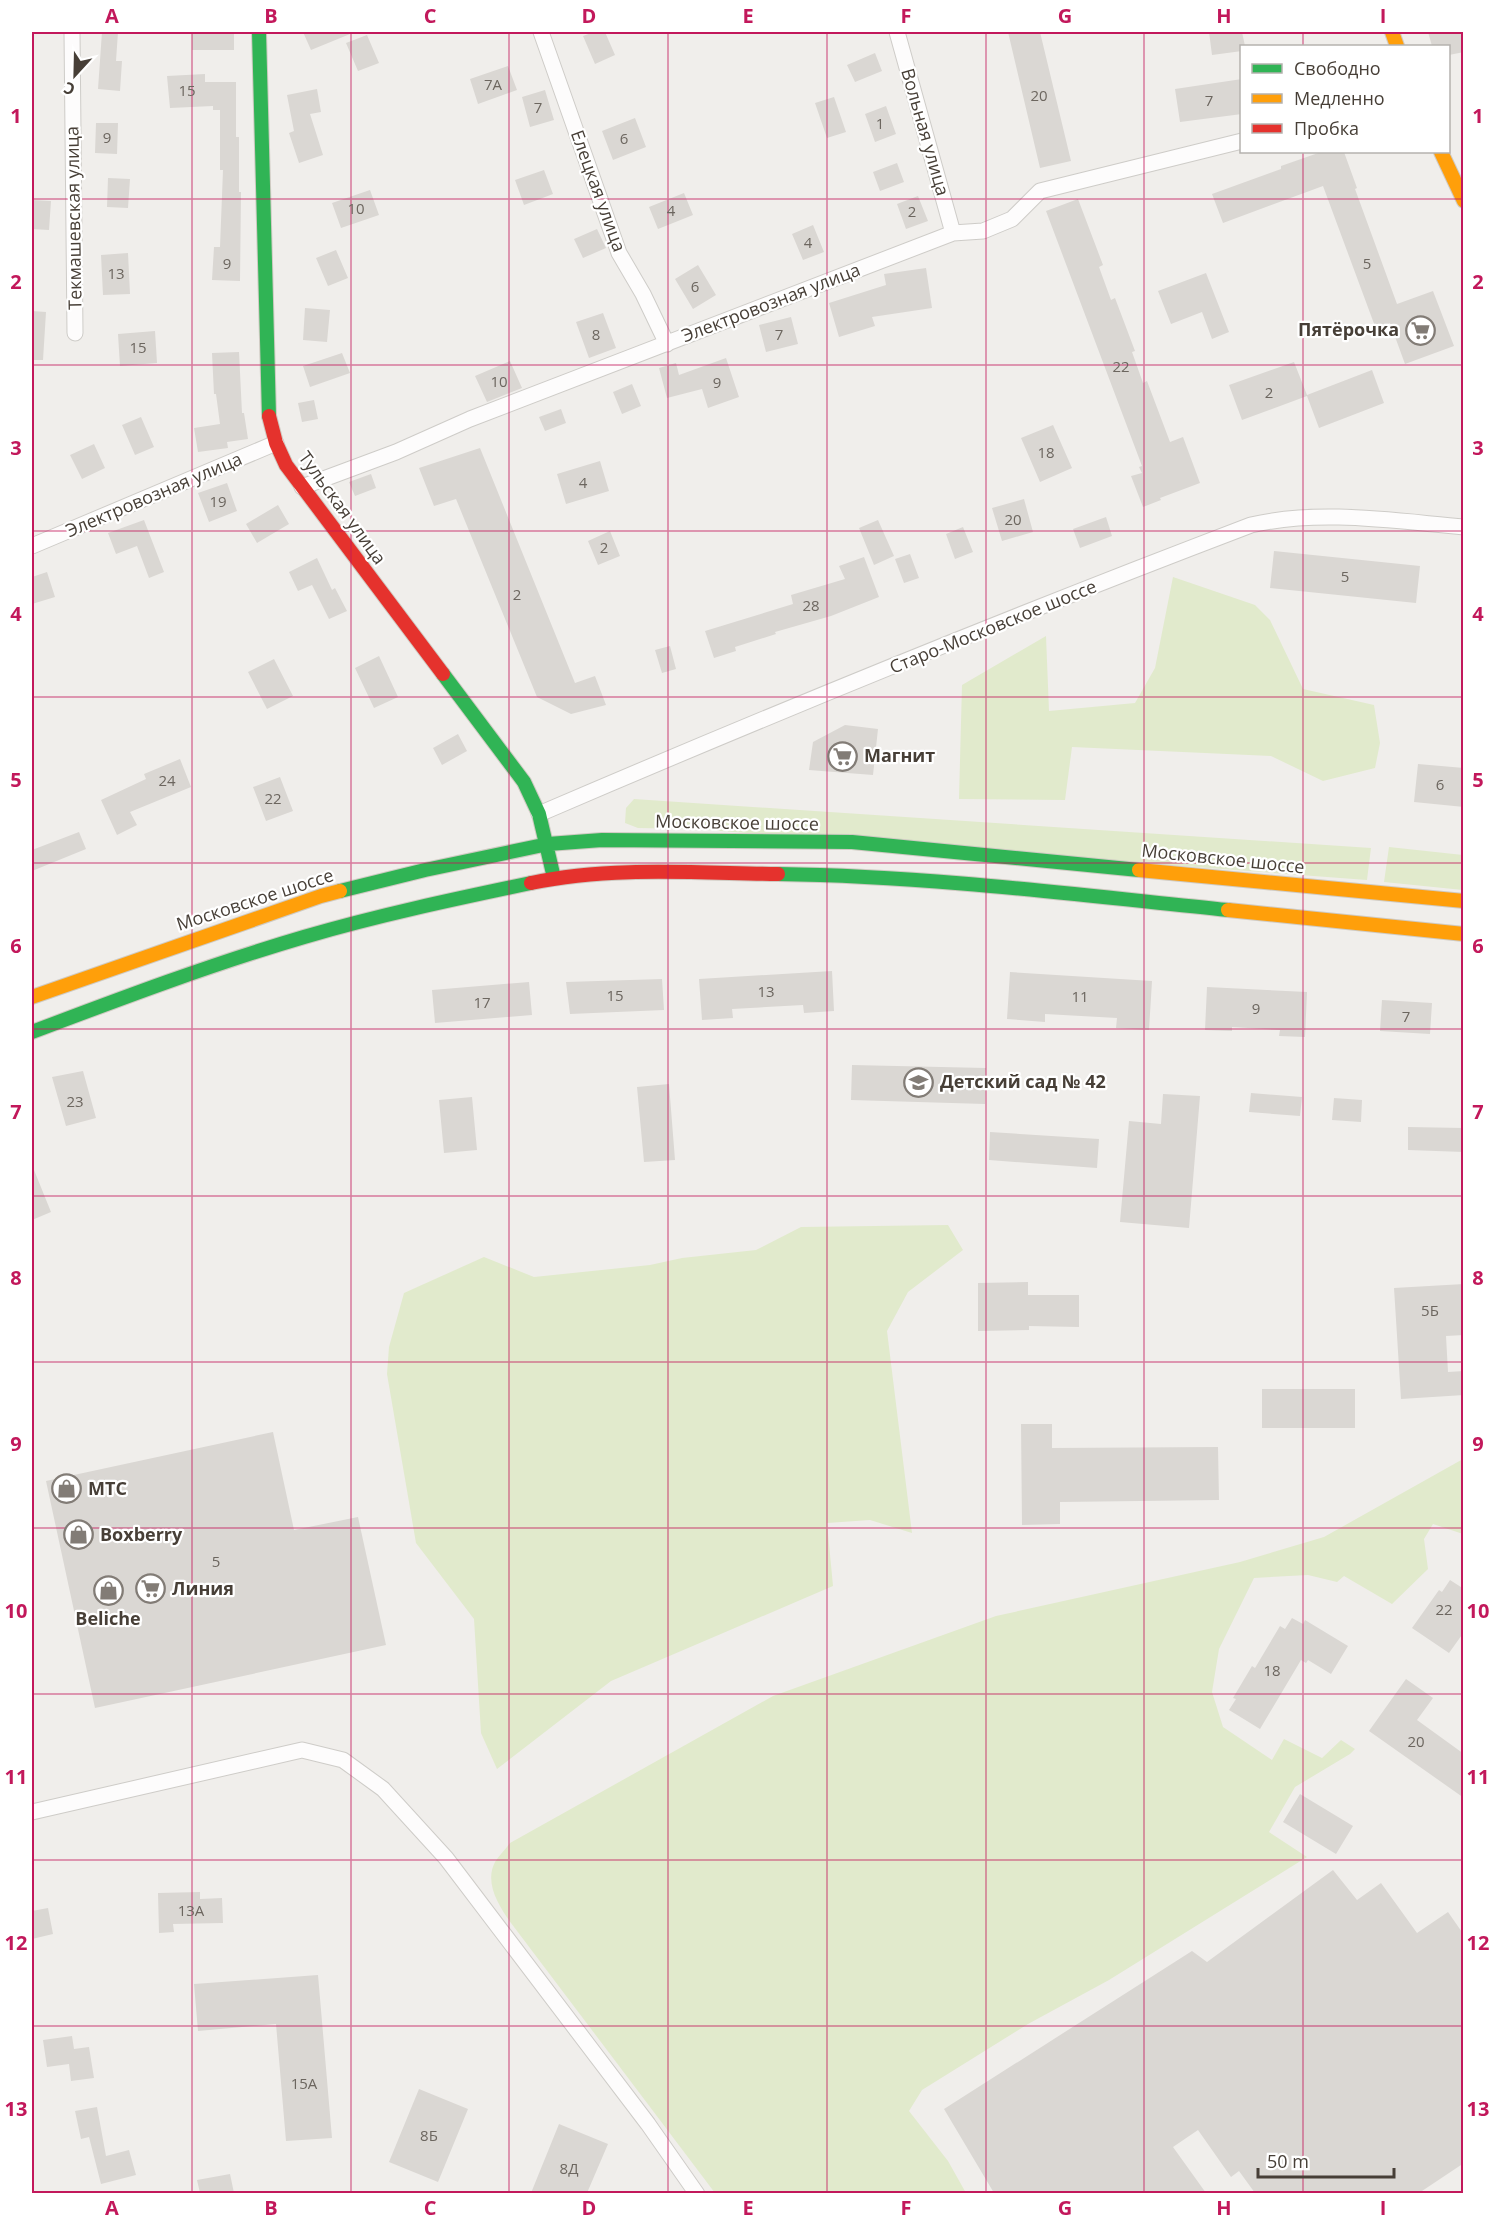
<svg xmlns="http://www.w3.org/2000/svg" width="1495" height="2225" font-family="'Open Sans',sans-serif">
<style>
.green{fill:#e1eacc}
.building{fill:#dad7d3}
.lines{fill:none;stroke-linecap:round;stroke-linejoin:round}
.street-casing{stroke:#ceccc8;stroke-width:17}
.fast-casing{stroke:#cfcac2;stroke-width:16}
.slow-casing{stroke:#cfcac2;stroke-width:16}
.jam-casing{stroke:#cfcac2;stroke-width:16}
.street{stroke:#fdfcfc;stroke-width:15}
.fast{stroke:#30b455;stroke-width:14}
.slow{stroke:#ff9f0a;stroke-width:14}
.jam{stroke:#e5322d;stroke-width:14}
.grid{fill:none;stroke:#c2185b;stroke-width:1.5;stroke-opacity:0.55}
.labels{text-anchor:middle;stroke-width:4.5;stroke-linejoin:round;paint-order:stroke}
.number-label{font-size:15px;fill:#6c665f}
.street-label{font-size:18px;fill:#473f37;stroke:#fff}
.poi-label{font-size:18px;font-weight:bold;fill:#473f37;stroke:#fff;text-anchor:start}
.neatline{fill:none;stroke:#c2185b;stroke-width:2}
.grid-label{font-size:20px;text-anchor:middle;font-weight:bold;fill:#c2185b}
</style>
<rect width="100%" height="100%" fill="#f0eeeb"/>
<path class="green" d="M1173,577l82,28 15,15 33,69 71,16 6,38 -5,25 -52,13 -52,-25 -199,-9 -7,53 -106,-1 3,-114 84,-49 3,75 86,-8 20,-35z
M634,799l737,49 -4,32 -672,-51 -57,-1 -13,-5 1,-15z
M1389,847l74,8v35l-79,-8z
M948,1225l15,25 -55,42 -21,39 25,202 -42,-13 -43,3 6,63 -222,95 -114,88 -16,-36 -7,-114 -58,-76 -29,-169 2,-27 15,-54 80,-36 50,20 116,-12 32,-7 74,-8 45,-23z
M1463,1459v75l-30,-10 -9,15 4,30 -36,35 -48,-28 -7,6 -29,-7 -54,3 -35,71 -7,43 11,35 49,33 12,-21 38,19 19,-18 14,9 -5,5 -55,33 -26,45 38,25 -198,123 -81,44 -106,66 -13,21 39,50 18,32h-251l-204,-270c-12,-17 -27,-40 -16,-61 4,-7 11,-13 15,-19l263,-147 223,-80 244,-54 84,-25z"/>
<path class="building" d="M102,32h16l-2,29h6l-2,30 -22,-2z
M192,32h42v18h-42z
M303,32h52l-44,18z
M594,32h11l10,23 -20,9 -12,-28z
M1008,32h32l31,129 -31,7z
M1209,32h33l3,14h-3v5l-30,4z
M1428,32h36v20l-15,3v-9h-17z
M367,35l12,28 -21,8 -12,-28z
M875,53l7,18 -27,11 -8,-17z
M508,66l9,24 -39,14 -8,-25z
M205,74v8h31v55h3v55h2l-1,89 -28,-1 2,-33h6l3,-77h-3v-60h-7v-4l-43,2 -3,-32z
M1242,79v35l-62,8 -5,-33z
M317,89l4,23 -11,2 13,41 -24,8 -10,-30 5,-2 -7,-36z
M545,90l9,30 -24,7 -8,-30z
M834,97l12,35 -19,6 -12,-35z
M886,106l10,28 -21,8 -10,-28z
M635,118l11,29 -33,13 -11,-29z
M96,123h22l-1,31 -22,-1z
M1321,152h23l13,36 -2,1 42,115 36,-13 21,55 -49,18 -15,-41 -14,6 -53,-143 -100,37 -11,-29 69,-25v-3z
M897,163l7,19 -24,9 -7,-19z
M544,170l9,24 -29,11 -9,-25z
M108,178l22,1 -2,29 -21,-1z
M370,190l9,25 -38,13 -9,-25z
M684,193l9,22 -35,14 -9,-22z
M918,196l10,25 -22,8 -9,-25z
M1078,199l25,66 -4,2 12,33 4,-2 20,53 -3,1 11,31 4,-2 23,61 13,-5 17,46 -40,15 1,2 -18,7 -12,-31 11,-3 -3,-6 3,-1 -96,-255z
M32,200l19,1 -2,29 -17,-1z
M813,225l11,27 -21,8 -11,-26z
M597,229l9,19 -23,10 -9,-19z
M336,250l12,28 -20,8 -12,-28z
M128,253l2,41 -27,1 -2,-40z
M698,265l18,30 -23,14 -18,-30z
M926,268l6,40 -60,9 3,9 -36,11 -10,-34 57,-18 -2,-11z
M1206,273l23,59 -17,7 -10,-27 -31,12 -13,-33z
M305,308l25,2 -3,32 -24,-2z
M32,311l14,1 -3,48h-11z
M603,313l13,35 -27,10 -13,-36z
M791,317l7,27 -32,8 -7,-27z
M155,331l2,32 -37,3 -2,-32z
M239,352l3,61h2l4,26 -21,3 1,6 -30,4 -4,-24 26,-4 -4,-30h-2l-2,-41z
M342,353l8,20 -40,14 -7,-21z
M726,358l13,39 -31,11 -6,-19 -35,9 -8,-30 17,-5 3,12z
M510,361l12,27 -35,14 -12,-26z
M1294,362l13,33 65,-25 12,33 -65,25 -12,-32 -65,24 -13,-35z
M632,384l9,22 -19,8 -9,-22z
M314,400l4,19 -16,3 -4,-19z
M561,409l5,14 -21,8 -6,-14z
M141,417l13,30 -19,8 -13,-30z
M1053,425l19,43 -32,14 -19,-44z
M94,444l11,24 -23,11 -12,-24z
M480,448l95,235 20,-7 11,29 -35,9 -34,-17 -81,-198 -22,7 -15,-38z
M600,461l9,30 -43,13 -9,-30z
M371,474l5,14 -21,8 -6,-14z
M227,483l10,28 -28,11 -11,-29z
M1024,499l9,33 -31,9 -10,-33z
M278,505l11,19 -32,19 -11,-19z
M1106,517l6,19 -32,12 -7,-19z
M144,520l20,52 -15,6 -12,-32 -21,8 -8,-21z
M878,520l16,36 -20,9 -15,-37z
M963,527l10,25 -18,7 -9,-25z
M610,531l10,25 -22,9 -10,-24z
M1274,551l146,15 -4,37 -146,-15z
M910,554l9,24 -15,5 -9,-24z
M864,557l15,40 -48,19 -56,16 1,2 -41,13 1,4 -22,7 -9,-27 88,-27 -2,-9 54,-16 -6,-13z
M317,558l15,32 3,-2 12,23 -18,8 -17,-34 -14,6 -9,-19z
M47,572l8,25 -23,7v-27z
M670,646l6,23 -14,4 -7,-23z
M379,656l19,41 -24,11 -19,-40z
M274,659l19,37 -26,13 -19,-37z
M845,725l33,4 -5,46 -64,-5 4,-28z
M458,734l9,17 -25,14 -9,-17z
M180,759l11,28 -61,25 7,13 -20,10 -16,-35 45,-21 -2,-5z
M1418,764l46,4v39l-50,-5z
M280,777l13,34 -27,10 -13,-34z
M79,832l7,17 -54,22v-21z
M832,971l2,40 -30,2 -1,-8 -71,4 1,9 -31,2 -3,-41z
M1010,972l142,9 -3,49 -33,-2 1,-10 -72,-4v8l-38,-3z
M662,979l2,31 -94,4 -4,-32z
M529,982l3,33 -97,8 -3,-33z
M1207,987l100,5 -2,45 -26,-1 1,-6 -48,-3v4l-27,-1z
M1382,1000l50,3 -2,31 -50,-3z
M852,1065l134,3 -1,36 -134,-4z
M83,1071l13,47 -30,8 -14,-49z
M669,1084l6,76 -31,2 -7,-75z
M1251,1093l51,4 -2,19 -51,-4z
M1163,1094l37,2 -11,132 -69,-6 9,-101 32,3z
M472,1097l5,53 -33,3 -5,-53z
M1334,1098l28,2 -1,22 -29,-2z
M1408,1127l56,1v24l-56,-2z
M990,1132l109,7 -2,29 -108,-8z
M32,1165l19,47 -19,8z
M1028,1282v13h51v32l-50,-1v4l-51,1v-48z
M1464,1284v51l-18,1 2,36 16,-1v24l-63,4 -7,-111z
M1262,1389h93v39h-93z
M1021,1424h31v24l166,-1 1,53 -159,2v22l-38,1z
M273,1432l21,98 64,-13 28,128 -291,63 -49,-227z
M1450,1580l14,9v43l-15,21 -37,-25 27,-38 3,2z
M1292,1618l11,6 2,-4 43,26 -17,28 -23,-14 -2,3 -5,-3 -41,69 -31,-19 7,-11 -3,-1 19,-32 3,2 25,-42 5,3z
M1406,1679l27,19 -16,22 47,34v44l-95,-67z
M1300,1794l53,32 -17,28 -53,-32z
M1333,1870l24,30 24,-17 36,50 31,-21 16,23v228l-45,30h-164l-16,-22 -8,6 -33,-47 -25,17 33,46h-212l-50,-84 248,-158 15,11z
M200,1892v7l22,-1 1,25 -50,1 1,8 -15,1 -1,-40z
M48,1908l5,26 -21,5v-28z
M318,1975l14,163 -46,3 -10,-117 -78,7 -4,-47z
M72,2036l2,13 15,-2 5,31 -23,3 -2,-17 -22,3 -4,-27z
M419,2089l49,20 -30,73 -49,-20z
M97,2107l9,49 23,-6 7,25 -35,9 -12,-47 -8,2 -6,-28z
M559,2124l49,20 -21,49h-56z
M230,2174l4,19h-34l-3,-13z"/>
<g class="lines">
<defs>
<path id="street" d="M72,32l3,301
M541,32l78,221 24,41 24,50
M897,32l56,201
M302,487l94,-35 74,-33 483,-186 30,-2 29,-12 28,-28 202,-50
M32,546l244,-103
M539,814c235,-101 473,-198 712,-289 69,-16 143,-4 213,2
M32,1812l270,-62 41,10 40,29 63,69 202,266 49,70"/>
<path id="fast" d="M259,32l10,384
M443,674l81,108 15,32 15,64
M778,874c151,2 301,21 450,36
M340,891l85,-21 123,-26 54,-4 250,2 287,28
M32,1032c90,-34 180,-68 272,-95 75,-22 151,-38 227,-54"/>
<path id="slow" d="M1392,32l5,14
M1441,152l23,49
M1139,870l325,31
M1228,910l236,24
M32,997l289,-101 19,-5"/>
<path id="jam" d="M269,416l7,27 10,22 157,209
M531,883c80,-17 166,-10 247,-9"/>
</defs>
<use href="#street" class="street-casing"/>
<use href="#fast" class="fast-casing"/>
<use href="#slow" class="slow-casing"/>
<use href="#jam" class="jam-casing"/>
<use href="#street" class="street"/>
<use href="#fast" class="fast"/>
<use href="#slow" class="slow"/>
<use href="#jam" class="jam"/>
</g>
<path class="grid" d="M192,32v2162M351,32v2162M509,32v2162M668,32v2162M827,32v2162M986,32v2162M1144,32v2162M1303,32v14M1303,152v2042M32,199h1432M32,365h1432M32,531h1432M32,697h1432M32,863h1432M32,1029h1432M32,1196h1432M32,1362h1432M32,1528h1432M32,1694h1432M32,1860h1432M32,2026h1432"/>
<defs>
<symbol id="supermarket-ring" viewBox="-11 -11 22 22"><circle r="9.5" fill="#fff" stroke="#827c76" stroke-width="1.5"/><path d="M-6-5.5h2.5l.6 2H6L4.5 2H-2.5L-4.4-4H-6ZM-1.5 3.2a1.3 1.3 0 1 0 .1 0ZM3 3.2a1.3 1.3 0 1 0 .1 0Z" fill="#827c76"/></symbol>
<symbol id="school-ring" viewBox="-11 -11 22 22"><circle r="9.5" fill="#fff" stroke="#827c76" stroke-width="1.5"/><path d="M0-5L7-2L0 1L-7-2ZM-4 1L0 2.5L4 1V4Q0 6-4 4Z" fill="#827c76"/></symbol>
<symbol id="shop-ring" viewBox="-11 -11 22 22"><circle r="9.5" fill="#fff" stroke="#827c76" stroke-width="1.5"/><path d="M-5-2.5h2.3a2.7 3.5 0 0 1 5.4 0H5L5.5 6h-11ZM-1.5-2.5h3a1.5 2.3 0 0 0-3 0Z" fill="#827c76"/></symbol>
</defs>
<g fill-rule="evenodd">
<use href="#supermarket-ring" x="1404" y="314" width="33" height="33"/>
<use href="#supermarket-ring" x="826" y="740" width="33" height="33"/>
<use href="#school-ring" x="902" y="1066" width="33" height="33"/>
<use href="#shop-ring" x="50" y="1472" width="33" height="33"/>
<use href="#shop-ring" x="62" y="1518" width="33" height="33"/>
<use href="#supermarket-ring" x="134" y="1572" width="33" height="33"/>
<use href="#shop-ring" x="92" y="1574" width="33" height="33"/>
</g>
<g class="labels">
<g class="number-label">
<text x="493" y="90">7А</text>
<text x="187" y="96">15</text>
<text x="1039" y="101">20</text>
<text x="1209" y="106">7</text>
<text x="538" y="113">7</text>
<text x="880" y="129">1</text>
<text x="107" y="143">9</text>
<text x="624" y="144">6</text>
<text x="356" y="214">10</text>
<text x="671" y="216">4</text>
<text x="912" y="217">2</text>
<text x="808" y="248">4</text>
<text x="227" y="269">9</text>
<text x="1367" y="269">5</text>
<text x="116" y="279">13</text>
<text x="695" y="292">6</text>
<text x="596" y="340">8</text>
<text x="779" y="340">7</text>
<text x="138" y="353">15</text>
<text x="1121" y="372">22</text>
<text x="499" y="387">10</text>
<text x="717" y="388">9</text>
<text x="1269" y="398">2</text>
<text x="1046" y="458">18</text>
<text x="583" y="488">4</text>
<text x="218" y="507">19</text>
<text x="1013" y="525">20</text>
<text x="604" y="553">2</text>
<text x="1345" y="582">5</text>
<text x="517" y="600">2</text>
<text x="811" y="611">28</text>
<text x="167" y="786">24</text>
<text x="1440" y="790">6</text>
<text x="273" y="804">22</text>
<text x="766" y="997">13</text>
<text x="615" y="1001">15</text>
<text x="1080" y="1002">11</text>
<text x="482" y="1008">17</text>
<text x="1256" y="1014">9</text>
<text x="1406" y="1022">7</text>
<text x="75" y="1107">23</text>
<text x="1430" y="1316">5Б</text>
<text x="216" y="1567">5</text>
<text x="1444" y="1615">22</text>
<text x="1272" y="1676">18</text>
<text x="1416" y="1747">20</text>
<text x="191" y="1916">13А</text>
<text x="304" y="2089">15А</text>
<text x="429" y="2141">8Б</text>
<text x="569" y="2174">8Д</text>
</g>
<g class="street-label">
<text transform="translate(925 132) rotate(74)" y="6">Вольная улица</text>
<text transform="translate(598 191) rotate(70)" y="6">Елецкая улица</text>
<text transform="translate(74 218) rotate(-91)" y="6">Текмашевская улица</text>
<text transform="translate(771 303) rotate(-21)" y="6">Электровозная улица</text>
<text transform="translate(154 495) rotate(-23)" y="6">Электровозная улица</text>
<text transform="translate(342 508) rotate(54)" y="6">Тульская улица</text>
<text transform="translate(993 627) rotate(-22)" y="6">Старо-Московское шоссе</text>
<text transform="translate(737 823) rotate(1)" y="6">Московское шоссе</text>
<text transform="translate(1223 859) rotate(6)" y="6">Московское шоссе</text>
<text transform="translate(255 900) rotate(-18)" y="6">Московское шоссе</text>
</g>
<g class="poi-label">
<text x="1399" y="336" text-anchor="end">Пятёрочка</text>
<text x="864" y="762">Магнит</text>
<text x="940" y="1088">Детский сад № 42</text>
<text x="88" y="1495">МТС</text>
<text x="100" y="1541">Boxberry</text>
<text x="172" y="1595">Линия</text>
<text x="108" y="1625" text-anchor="middle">Beliche</text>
</g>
</g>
<rect width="1495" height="2225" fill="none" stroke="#ffffff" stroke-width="66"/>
<rect x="1240" y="45" width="210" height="108" fill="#ffffff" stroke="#b5b2af" stroke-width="1.5"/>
<rect x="1252" y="64" width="30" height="9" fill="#30b455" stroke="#b5b2af" stroke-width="1.5"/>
<text x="1294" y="75" font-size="18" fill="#473f37">Свободно</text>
<rect x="1252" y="94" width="30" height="9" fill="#ff9f0a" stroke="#b5b2af" stroke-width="1.5"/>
<text x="1294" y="105" font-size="18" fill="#473f37">Медленно</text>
<rect x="1252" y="124" width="30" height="9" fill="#e5322d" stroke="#b5b2af" stroke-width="1.5"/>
<text x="1294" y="135" font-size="18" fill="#473f37">Пробка</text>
<g transform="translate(75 75) rotate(202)" stroke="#ffffff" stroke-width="4.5" paint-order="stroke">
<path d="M0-4.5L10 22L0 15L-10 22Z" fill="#473f37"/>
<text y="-9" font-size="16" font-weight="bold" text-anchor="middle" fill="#473f37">С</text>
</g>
<path d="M1258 2168v9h136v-9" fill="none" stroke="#473f37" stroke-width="3"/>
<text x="1267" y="2168" font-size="18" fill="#473f37" stroke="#ffffff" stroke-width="4.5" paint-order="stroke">50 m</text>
<rect x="33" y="33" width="1429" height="2159" class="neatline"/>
<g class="grid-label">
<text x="112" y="23">A</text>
<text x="271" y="23">B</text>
<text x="430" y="23">C</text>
<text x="589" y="23">D</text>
<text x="748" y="23">E</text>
<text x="906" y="23">F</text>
<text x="1065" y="23">G</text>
<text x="1224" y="23">H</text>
<text x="1383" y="23">I</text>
<text x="16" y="123">1</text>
<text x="1478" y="123">1</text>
<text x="16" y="289">2</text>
<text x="1478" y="289">2</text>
<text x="16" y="455">3</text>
<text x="1478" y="455">3</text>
<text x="16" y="621">4</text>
<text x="1478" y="621">4</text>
<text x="16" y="787">5</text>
<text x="1478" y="787">5</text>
<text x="16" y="953">6</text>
<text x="1478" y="953">6</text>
<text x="16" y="1119">7</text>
<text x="1478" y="1119">7</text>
<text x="16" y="1285">8</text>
<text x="1478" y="1285">8</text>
<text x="16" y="1451">9</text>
<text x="1478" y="1451">9</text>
<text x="16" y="1618">10</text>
<text x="1478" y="1618">10</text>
<text x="16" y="1784">11</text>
<text x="1478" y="1784">11</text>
<text x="16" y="1950">12</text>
<text x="1478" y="1950">12</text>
<text x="16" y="2116">13</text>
<text x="1478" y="2116">13</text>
<text x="112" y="2215">A</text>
<text x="271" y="2215">B</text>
<text x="430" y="2215">C</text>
<text x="589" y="2215">D</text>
<text x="748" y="2215">E</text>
<text x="906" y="2215">F</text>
<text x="1065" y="2215">G</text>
<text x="1224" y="2215">H</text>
<text x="1383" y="2215">I</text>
</g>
</svg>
